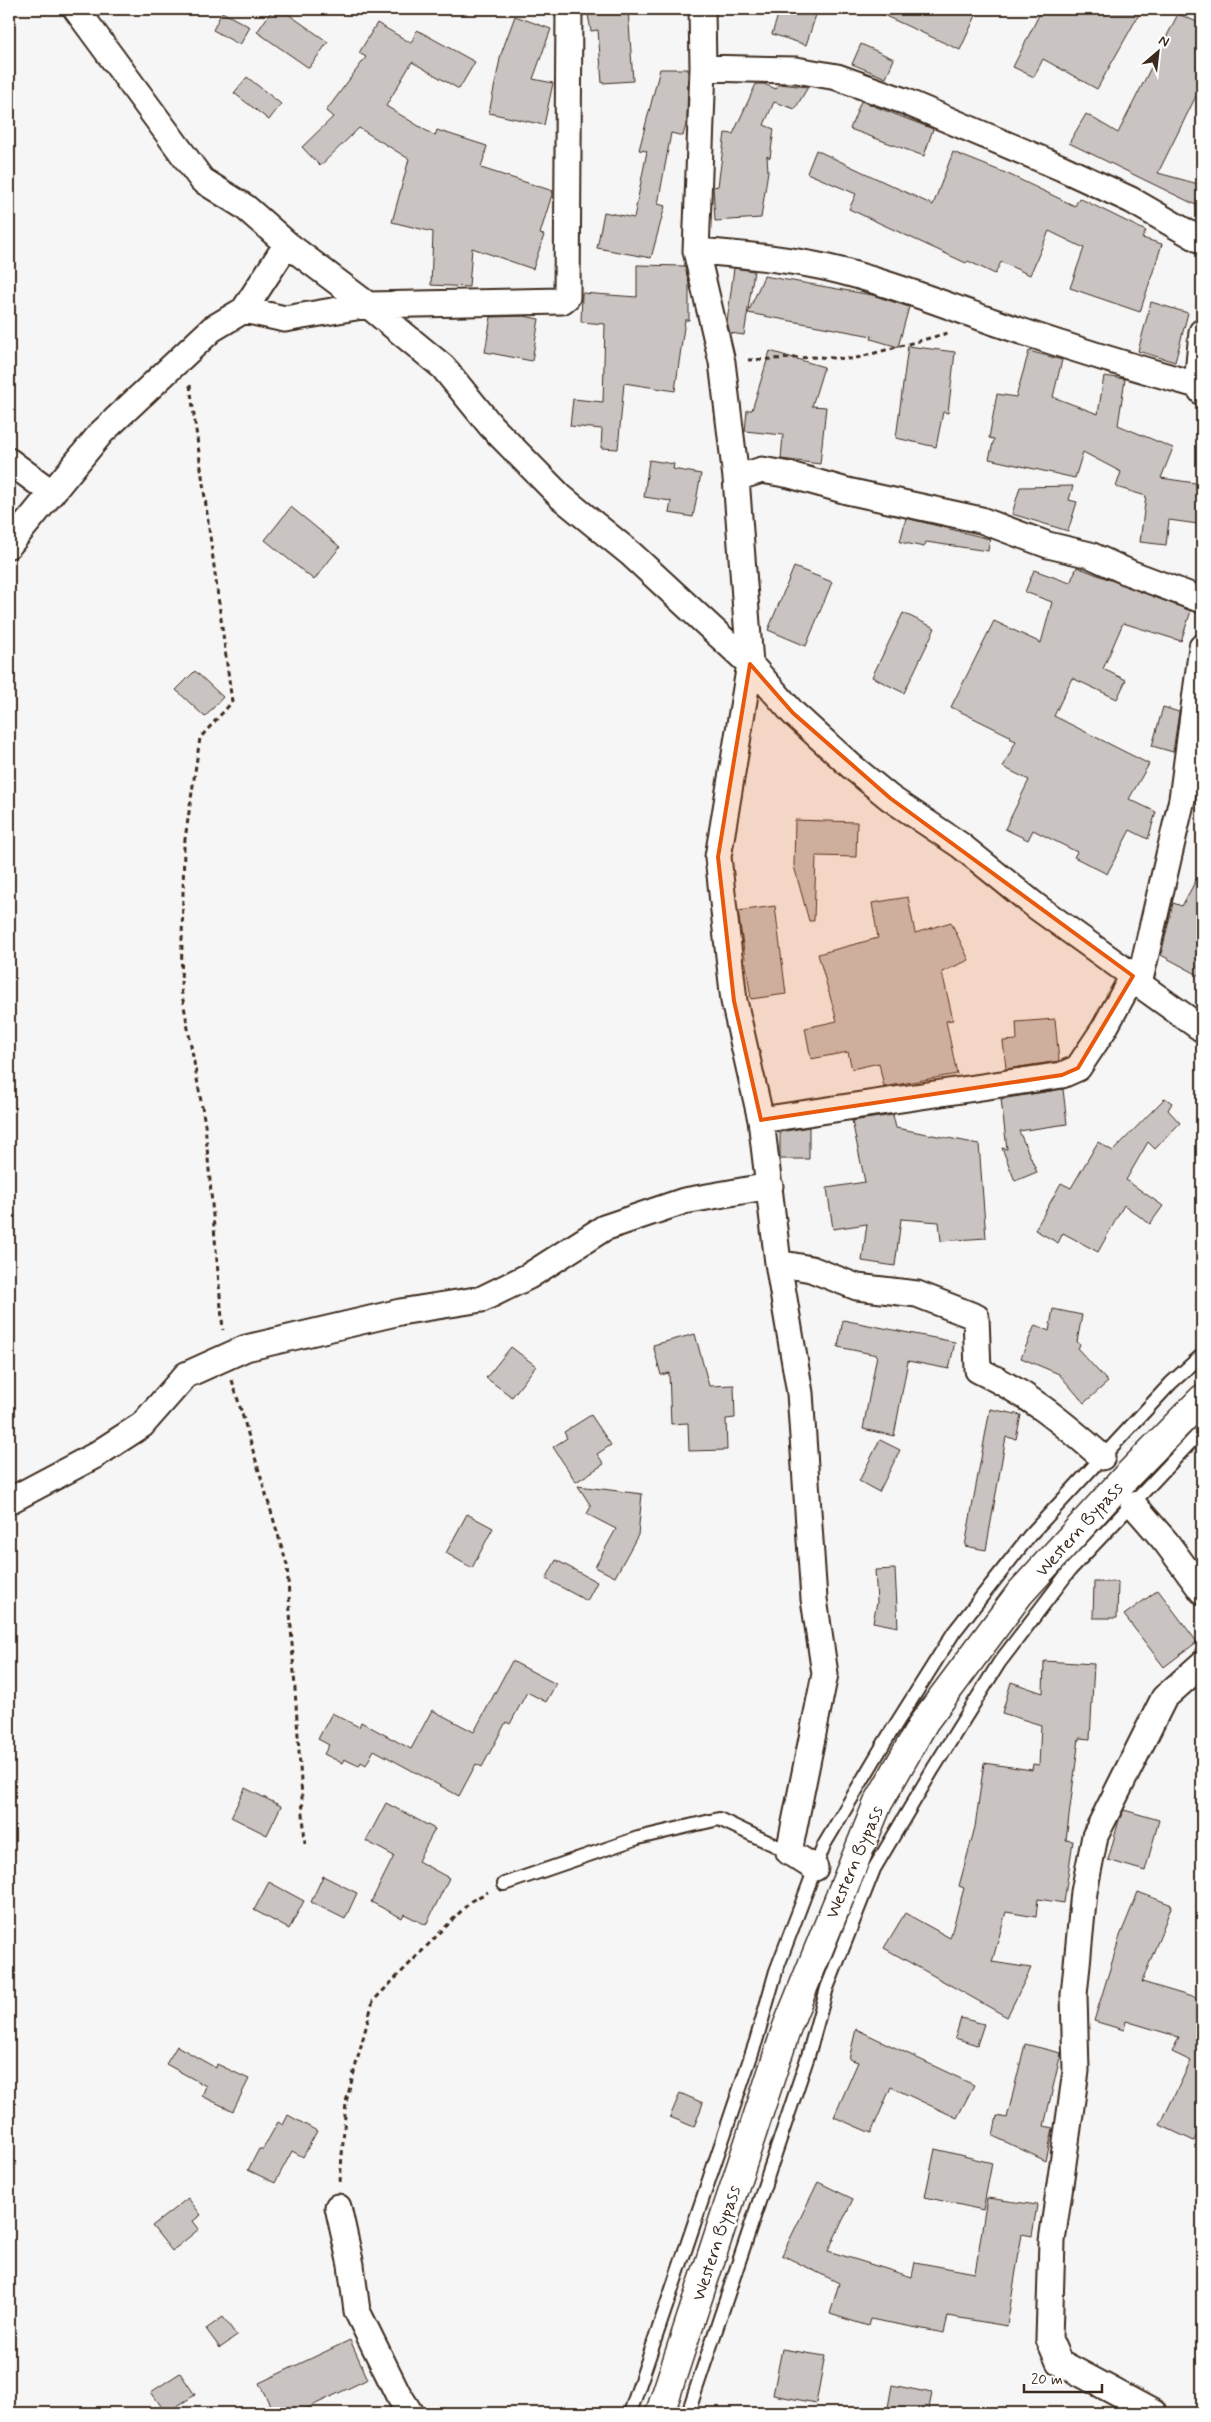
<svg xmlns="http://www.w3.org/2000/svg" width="1211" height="2422" font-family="Mynerve,sans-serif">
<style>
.building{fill:#c9c3c1;stroke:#3b2a1e}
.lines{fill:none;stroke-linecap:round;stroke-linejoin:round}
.lane-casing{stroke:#3b2a1e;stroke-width:16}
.street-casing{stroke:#3b2a1e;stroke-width:29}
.primary-casing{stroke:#3b2a1e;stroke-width:31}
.path{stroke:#3b2a1e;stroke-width:3;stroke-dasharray:5 4;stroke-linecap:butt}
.lane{stroke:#fff;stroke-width:12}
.street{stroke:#fff;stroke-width:25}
.primary{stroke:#fff;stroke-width:28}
.marked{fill:#e8590c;fill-opacity:0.2;stroke:#e8590c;stroke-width:4;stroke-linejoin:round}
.labels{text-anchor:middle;stroke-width:5;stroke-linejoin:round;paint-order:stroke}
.street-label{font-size:18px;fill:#3b2a1e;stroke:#fff}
</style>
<rect width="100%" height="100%" fill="#f7f6f6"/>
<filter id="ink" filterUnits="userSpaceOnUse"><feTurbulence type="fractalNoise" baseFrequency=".02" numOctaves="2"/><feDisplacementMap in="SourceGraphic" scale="10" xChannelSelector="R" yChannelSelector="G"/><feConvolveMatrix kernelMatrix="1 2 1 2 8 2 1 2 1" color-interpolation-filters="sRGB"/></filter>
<g filter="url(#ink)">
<path class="building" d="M273,9h8l47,33 -19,26 -52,-36z
M587,9h41l5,72 -31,2 -4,-53 -7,1z
M780,9h38l-12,36 -34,-11z
M870,9h109l-19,41z
M1042,9h100l-45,80 -54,-30 -9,18 -21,-10z
M222,12l28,15 -10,18 -27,-15z
M1178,14l24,10v60l-44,89 44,12v23l-133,-65 17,-29 32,19z
M515,16l36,13 -18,50 20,4 -9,42 -55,-12 12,-59z
M377,23l34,20 6,-13 58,32 -16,27 -47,-27 -26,44 49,30 2,-6 50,16 -6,22 72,23 -13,43 4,1 -11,34 -61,-21 -3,39 -38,-2 2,-53 -41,-10 17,-63 -50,-31 -39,38 -18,-19 31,-30 -7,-6 40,-54 -7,-4z
M861,44l33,15 -8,19 -34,-14z
M660,69h28l-1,52 -4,15 -12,-3 -13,71 7,2 -14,52 -54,-10 7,-36 30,6 13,-67 -8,-1z
M247,77l34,27 -12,16 -35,-27z
M756,84h8l12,5 3,-5 29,3 -13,22 -21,-7 -10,23 10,4 -4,29 -3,-2 1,15 -7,47 -46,3 -2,-34 5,-1 7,-53 8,1z
M861,101l72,28 -9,27 -74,-27z
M816,150l117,55 20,-53 55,22 67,32 4,-8 67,33 -4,7 20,6 -22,68 -70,-24 14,-40 -35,-17 -19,44 -29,-13 -6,12 -27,-13 -2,2 -117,-54 7,-15 -49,-21z
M637,265l48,1 4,18v36h-4l-10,71 -51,-8 -6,66 -17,-1 1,-19 -32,-3 3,-27 30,3 2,-78 -24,-2 1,-29 55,4z
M734,268l20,3 -10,64 -14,-2 -3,-11z
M764,276l108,19 37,12 -11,40 -27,-8 1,-3 -124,-23z
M1151,302l37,11 -13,49 -37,-11z
M524,316l15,3 -7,42 -47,-9 6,-35z
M908,346l47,6 -7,61 -5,-1 -7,35 -40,-9z
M770,351l54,16 -12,39 14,1 -6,57 -39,-5 2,-24 -38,-4 2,-21h5z
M1029,351l33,9 -9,37 45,17 6,-38 21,3 -7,46 55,23 -12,30 41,6 -4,40 -29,-4 -3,25 -26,-3 6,-46 -30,-9 5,-15 -38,-20 -8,26 -86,-19 5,-20 -5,-1 8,-44 19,3z
M649,460l25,4 -1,5 28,5 -8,43 -24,-4 2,-12 -27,-4z
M1073,486l-4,14 8,2 -9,29 -56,-17 8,-27z
M291,507l49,40 -26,33 -49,-40z
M906,518l84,21 -2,12 -62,-9 -2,5 -24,-5z
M794,567l38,15 -26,64 -38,-16z
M1077,567l114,44 -10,30 -58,-18 -20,46 23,11 -9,19 -45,-21 -18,38 95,48 -20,35 27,13 -8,27 -18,-9 -23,44 -33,-17 3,-5 -44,-22 -5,10 -23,-11 24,-49 -26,-13 13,-26 -7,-3 1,-2 -59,-29 43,-86 47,22 11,-41 -27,-10 9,-22 36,13z
M903,613l32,15 -31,65 -32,-16z
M195,671l28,26 -18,20 -29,-27z
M1163,707l16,5 -6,40 -21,-6z
M795,820l62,2 -1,35 -40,-1 -2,65h-5l-15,-55z
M1202,869v108l-41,-22 12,-52 9,3z
M908,897l7,36 36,-11 18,38 -27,12 11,48 -7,1 11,53 -73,13 -5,-24 -27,6 -4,-17 -37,7 -6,-31 32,-7 -19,-67 60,-16 -6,-35z
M775,906l11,88 -35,5 -13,-88z
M1055,1019l4,42 -53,8 -3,-28 14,-1 -1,-18z
M1063,1089l4,35 -48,7 18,41 -22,9 -13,-33 5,1 -6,-50z
M1165,1098l7,5 -4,7 12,13 -25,26 -7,-7 -22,38 37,26 -13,18 -26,-19 -26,47 -35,-19 -5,10 -23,-13 26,-47 10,5 27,-46 15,9z
M893,1115l3,13 83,16 7,94 -45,3 -2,-19 -38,-3 -6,47 -33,-5 5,-37 -34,5 -6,-41 38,-6 -13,-61z
M809,1127v32h-29v-27z
M1053,1309l29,6 -5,27 3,2 -2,5 30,33 -24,21 -25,-29 -38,-16 14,-33 14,6z
M843,1320l112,22 -6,27 -41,-8 -14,75 -31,-7 14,-74 -39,-8z
M695,1334l14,52 25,-1 1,33 -9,1 1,31 -38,1 -1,-28 -17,1 -2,-51 -8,2 -8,-30z
M511,1347l25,19 -24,31 -26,-19z
M990,1409l31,6 -5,24 -10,-2 -20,113 -21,-4z
M591,1415l20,30 -14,9 7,10 -28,18 -23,-35 14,-9 -3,-6z
M880,1440l20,10 -21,42 -20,-11z
M578,1486l64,8 -4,41 -23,42 -20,-10 21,-38 -29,-15 4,-8z
M467,1514l26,14 -21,40 -26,-15z
M556,1560l41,22 -10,19 -41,-22z
M895,1569l3,58 -25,-5 4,-20 -2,-32z
M1094,1582h24l-1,36h-24z
M1158,1590l39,52 -33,25 -40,-52z
M512,1661l44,23 -10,18 -19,-10 -17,32 -4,-2 -24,45 -6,-3 -17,32 -85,-46 -8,15 -5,-3 -2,4 -15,-7 -2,4 -18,-9 5,-9 -11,-6 14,-26 27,14 2,-5 50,27 21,-39 42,22z
M1044,1661l50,3 -4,75 -11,-1 -13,102 7,1 -9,62 -26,-4 -2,18 -30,-5 -14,50 39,6 -24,49 -123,-69 21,-35 45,25 14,-50 -5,-2 16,-59 9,-64 48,7 1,-6 6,1 2,-40 -39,-12 9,-31 32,11z
M245,1788l36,18 -14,29 -36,-18z
M386,1803l49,26 -17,32 31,17 -23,47 -22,-11 -2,4 -31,-16 23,-46 -28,-15z
M1124,1810l35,10 -14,51 -37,-11 11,-40z
M323,1876l34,17 -12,26 -34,-17z
M269,1882l35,19 -15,28 -35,-19z
M1138,1892l34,13 -30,77 60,18v124l-8,17 -34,-16 31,-64 -19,-9 7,-15 -53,-16 -2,9 -30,-9 26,-85z
M961,2018l23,6 -7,21 -22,-7z
M856,2029l118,56 -17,33 -66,-31 -20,46 -37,-16 24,-55 -9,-3z
M1025,2044l36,9 -17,73 9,2 -7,33 -53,-25 4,-20 10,2z
M177,2046l39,22 1,-4 32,15 -16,32 -31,-15 4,-10 -40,-22z
M680,2093l23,10 -9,24 -24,-10z
M288,2115l29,16 -14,26 -11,-6 -17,32 -27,-13 11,-21h4l15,-27 5,3z
M935,2149l57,14 -9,47 -58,-13z
M818,2182l35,17 -25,52 84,26 3,-15 60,11 12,-75 50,7 -5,31 -10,-2 -15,92 -59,-10 -4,17 -74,-14 -2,7 -38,-12 9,-31 -57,-28z
M188,2198l13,17 -8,6 6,8 -27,22 -20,-25z
M223,2317l14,19 -17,12 -14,-19z
M350,2340l18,39 -71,34h-23l-15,-30z
M782,2349l43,7 -9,47 -43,-8z
M180,2373l15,22 -29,18 -15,-21z
M892,2385l40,8 -4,20h-41z"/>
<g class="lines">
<defs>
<path id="lane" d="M504,1884l134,-46 81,-19 70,33
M630,2413l126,-372 20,-70 48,-126 62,-105 68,-108 76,-97 141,-152 31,-28
M688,2413l120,-357 19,-68 47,-119 59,-100 66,-106 71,-93 132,-140"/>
<path id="street" d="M76,9l126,171 43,27 42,37 81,61 75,62 48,59 70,71 70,57 119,110 43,49 58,53 39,32 70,47 77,62 96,69 6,8 43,-185 20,-152
M702,9l1,59 -7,183 26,111 14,116 14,186 -32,193 16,144 27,119 17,143 22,130 14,206 11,75 -36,178 26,16
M703,68l93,2 41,7 67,24 158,67 69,32 71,41
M696,251c43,3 85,7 128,16 58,13 113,35 170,55 67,23 135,44 203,63
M244,310l43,-66
M1202,332l-5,53 5,7
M9,461l43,32
M736,478l26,-8 28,5 57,16 134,29 67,25 42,10 40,18 72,27
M9,545l92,-112 111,-104 32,-19 41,9 83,-14 194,-4 5,-4 2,-288
M1139,984l63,45
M761,1120l301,-45 16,-7 26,-39 29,-53
M778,1263l33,6 46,18 60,7 59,23 2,53c50,24 82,50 124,87
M9,1501l85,-45 48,-31 44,-50 60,-27 154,-36 82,-13 47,-23 75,-48 80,-27 86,-15
M1133,1504l33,38 36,49
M338,2207l13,58 6,46 41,83 12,19
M1154,2413l-95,-51 -10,-23 3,-98 24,-170 -2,-76 10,-103 11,-56 69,-138 38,-34"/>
<path id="primary" d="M660,2413l127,-386 91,-224 46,-81 96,-129 107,-117 75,-77"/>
</defs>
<use href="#lane" class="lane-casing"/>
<use href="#street" class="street-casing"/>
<use href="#primary" class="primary-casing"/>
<path class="path" d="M748,360l70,-3 35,2 95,-26
M190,385l42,317 -32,36 -16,108 -3,143 24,135 18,206
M232,1380l55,185 18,279
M340,2182l6,-80 27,-101 98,-100 17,-9"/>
<use href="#lane" class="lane"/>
<use href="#street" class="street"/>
<use href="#primary" class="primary"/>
</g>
</g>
<path class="marked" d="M750,664l43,49 97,85 243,178 -55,92 -16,7 -301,45 -27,-119 -16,-144z"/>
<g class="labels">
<g class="street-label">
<text transform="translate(1079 1529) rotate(-48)" y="6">Western Bypass</text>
<text transform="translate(854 1862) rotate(-67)" y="6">Western Bypass</text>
<text transform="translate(716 2243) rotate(-72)" y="6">Western Bypass</text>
</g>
</g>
<rect width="1211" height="2422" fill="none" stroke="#fff" stroke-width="30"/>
<rect x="15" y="15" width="1181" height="2392" fill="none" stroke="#3b2a1e" stroke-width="2" filter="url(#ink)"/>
<g transform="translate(1158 52) rotate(28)" stroke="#ffffff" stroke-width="4" paint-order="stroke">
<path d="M0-4L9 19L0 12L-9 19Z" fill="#3b2a1e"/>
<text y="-8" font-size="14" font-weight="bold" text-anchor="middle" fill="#3b2a1e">N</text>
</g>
<path d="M1024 2384v8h78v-8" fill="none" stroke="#3b2a1e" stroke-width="2.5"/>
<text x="1031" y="2384" font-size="15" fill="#3b2a1e" stroke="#ffffff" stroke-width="4" paint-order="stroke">20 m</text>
</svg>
